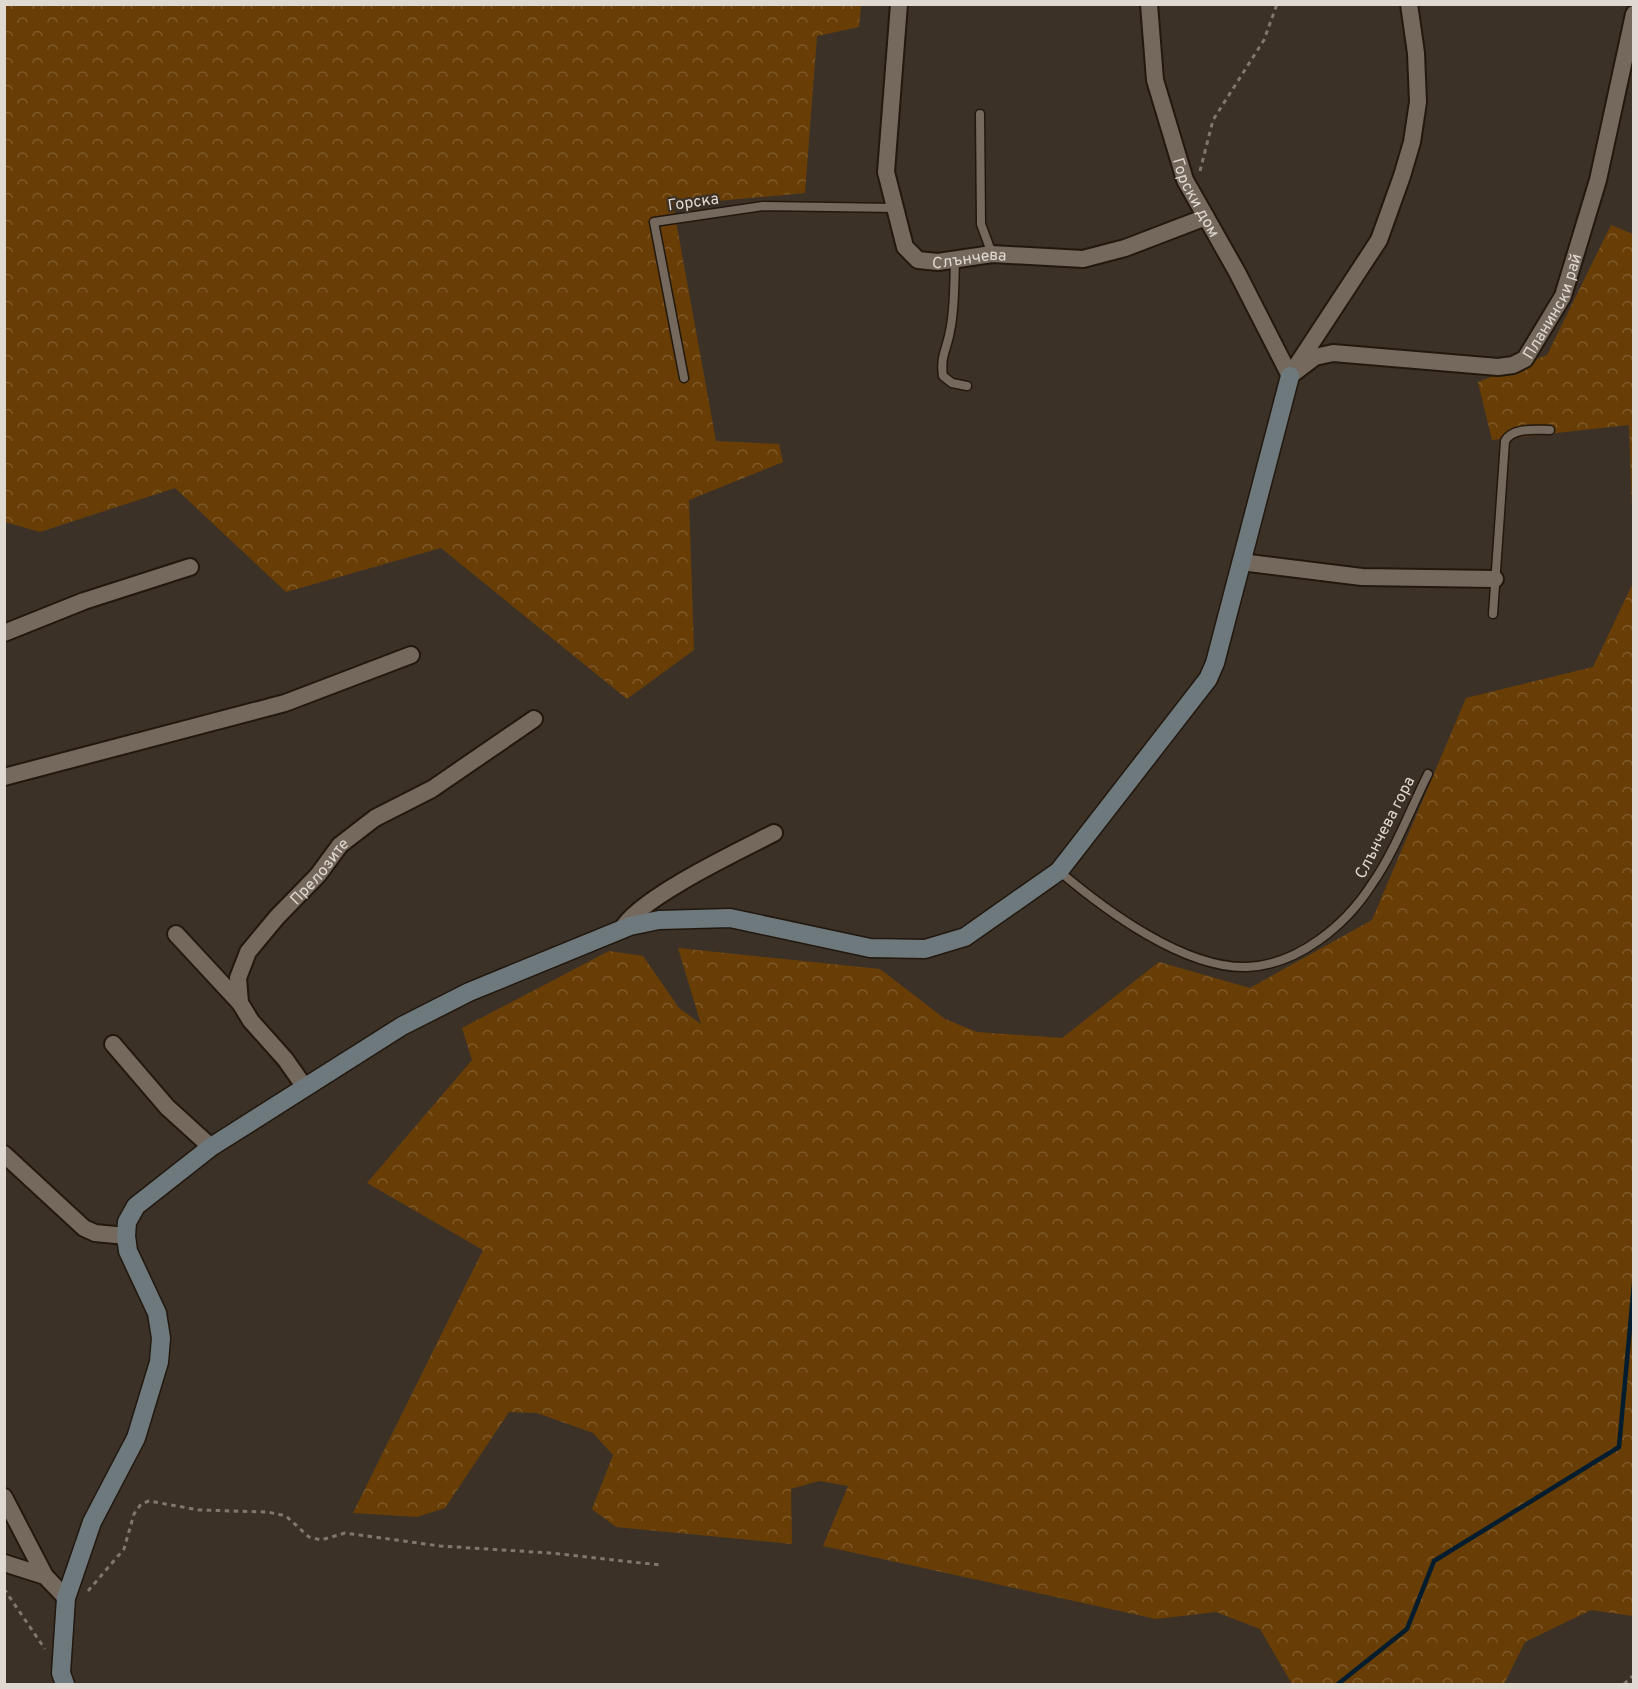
<svg xmlns="http://www.w3.org/2000/svg" width="1638" height="1689" font-family="Overpass,sans-serif">
<style>
.forest{fill:url(#forest-crowns)}
.lines{fill:none;stroke-linecap:round;stroke-linejoin:round}
.stream{stroke:#031d2e;stroke-width:4.5}
.lane-casing{stroke:#22180e;stroke-width:11}
.street-casing{stroke:#22180e;stroke-width:20}
.secondary-casing{stroke:#22180e;stroke-width:21}
.path{stroke:#80776d;stroke-width:3;stroke-dasharray:4.5 4.5;stroke-linecap:butt}
.lane{stroke:#75695d;stroke-width:8}
.street{stroke:#75695d;stroke-width:16}
.secondary{stroke:#6e797e;stroke-width:18}
.labels{text-anchor:middle;stroke-width:4.5;stroke-linejoin:round;paint-order:stroke}
.street-label{font-size:16px;fill:#e0d9d2;stroke:#3c3126}
</style>
<defs>
<pattern id="forest-crowns" width="20" height="18" patternUnits="userSpaceOnUse" patternTransform="scale(1.5)"><rect width="20" height="18" fill="#693e06"/><path d="M2 6a3 3 0 1 1 6 0M12 15a3 3 0 1 1 6 0" fill="none" stroke="#7e5929"/></pattern>
</defs>
<rect width="100%" height="100%" fill="#3c3126"/>
<path class="forest" d="M4,5h857l-2,22 -42,9 -12,157 -132,12 43,236 63,3 4,18 -94,38 5,150 -67,49 -186,-151 -155,44 -111,-104 -135,44 -35,-10z
M1611,225l22,9v303l-4,-112 -137,15 -14,-58 69,-27z
M1633,583v1033l-42,-6 -66,32 -21,42h-212l-32,-55 -44,-17 -60,7 -333,-73 25,-60 -29,-5 -28,8 1,55 -176,-17 -24,-18 21,-54 -20,-22 -56,-20 -28,-1 -64,96 -28,9 -64,-4 130,-263 -116,-67 105,-123 -10,-32 147,-77 34,5 36,52 22,16 -23,-76 202,21 65,50 32,13 85,6 97,-76 91,26 122,-68 94,-222 127,-31z"/>
<g class="lines">
<path class="stream" d="M1338,1684l69,-55 27,-68 185,-114 15,-163"/>
<defs>
<path id="lane" d="M980,114l1,110 11,30
M955,260c-1,23 0,48 -5,71 -3,18 -10,25 -7,45l9,7 15,3
M684,378l-30,-156 109,-16 132,2
M1493,614l12,-173c8,-14 30,-11 45,-11
M1059,871c46,39 125,98 188,96 51,-2 99,-42 125,-83 23,-33 38,-74 56,-110"/>
<g id="street">
<path id="s1" d="M899,4l-13,168 19,75 13,13 20,2 54,-8 91,5 42,-11 81,-31"/>
<path id="s2" d="M1149,4l6,76 30,100 52,92 53,104"/>
<path d="M1297,365l82,-125 23,-64 10,-34 6,-40 -2,-49 -7,-49"/>
<path id="s3" d="M1290,376l25,-19 18,-4 165,14 15,-2 12,-6 38,-63 35,-116 36,-166"/>
<path d="M1241,562l121,15 133,2"/>
<path d="M4,633l80,-32 106,-34"/>
<path d="M4,777l281,-74 126,-48"/>
<path d="M622,929c17,-31 117,-78 152,-96"/>
<path d="M176,934l64,69"/>
<path d="M113,1044l54,63 44,40"/>
<path id="s4" d="M304,1086l-19,-27 -34,-38 -11,-18 -2,-25 10,-26 29,-35 41,-42 22,-30 35,-27 57,-29 102,-70"/>
<path d="M4,1154l80,74 11,5 31,3"/>
<path d="M4,1497l41,79"/>
<path d="M4,1563l41,13 21,22"/>
</g>
<path id="secondary" d="M65,1684l-4,-11 5,-75 26,-76 44,-84 23,-76 2,-24 -4,-25 -29,-62 -2,-15 1,-14 9,-16 75,-59 191,-121 67,-34 161,-66 29,-6 71,-2 140,30 55,1 40,-12 94,-66 149,-192 7,-16 75,-287"/>
</defs>
<use href="#lane" class="lane-casing"/>
<use href="#street" class="street-casing"/>
<use href="#secondary" class="secondary-casing"/>
<path class="path" d="M1200,171l13,-51 51,-80 13,-36
M4,1589l41,60
M88,1591l36,-42 10,-35 7,-10 8,-3 50,9 69,2 18,4 23,21 12,3 24,-7 95,13 110,7 110,12
M1624,1684l10,-9"/>
<use href="#lane" class="lane"/>
<use href="#street" class="street"/>
<use href="#secondary" class="secondary"/>
</g>
<g class="labels">
<g class="street-label">
<text dy="6" stroke="none"><textPath href="#s2" startOffset="201">Горски дом</textPath></text>
<text transform="translate(693 201) rotate(-8)" y="6">Горска</text>
<text dy="6" stroke="none"><textPath href="#s1" startOffset="316">Слънчева</textPath></text>
<text dy="6" stroke="none"><textPath href="#s3" startOffset="304">Планински рай</textPath></text>
<text transform="translate(1384 827) rotate(-63)" y="6">Слънчева гора</text>
<text dy="6" stroke="none"><textPath href="#s4" startOffset="266">Прелозите</textPath></text>
</g>
</g>
<rect width="1638" height="1689" fill="none" stroke="#e0d9d2" stroke-width="12"/>
</svg>
